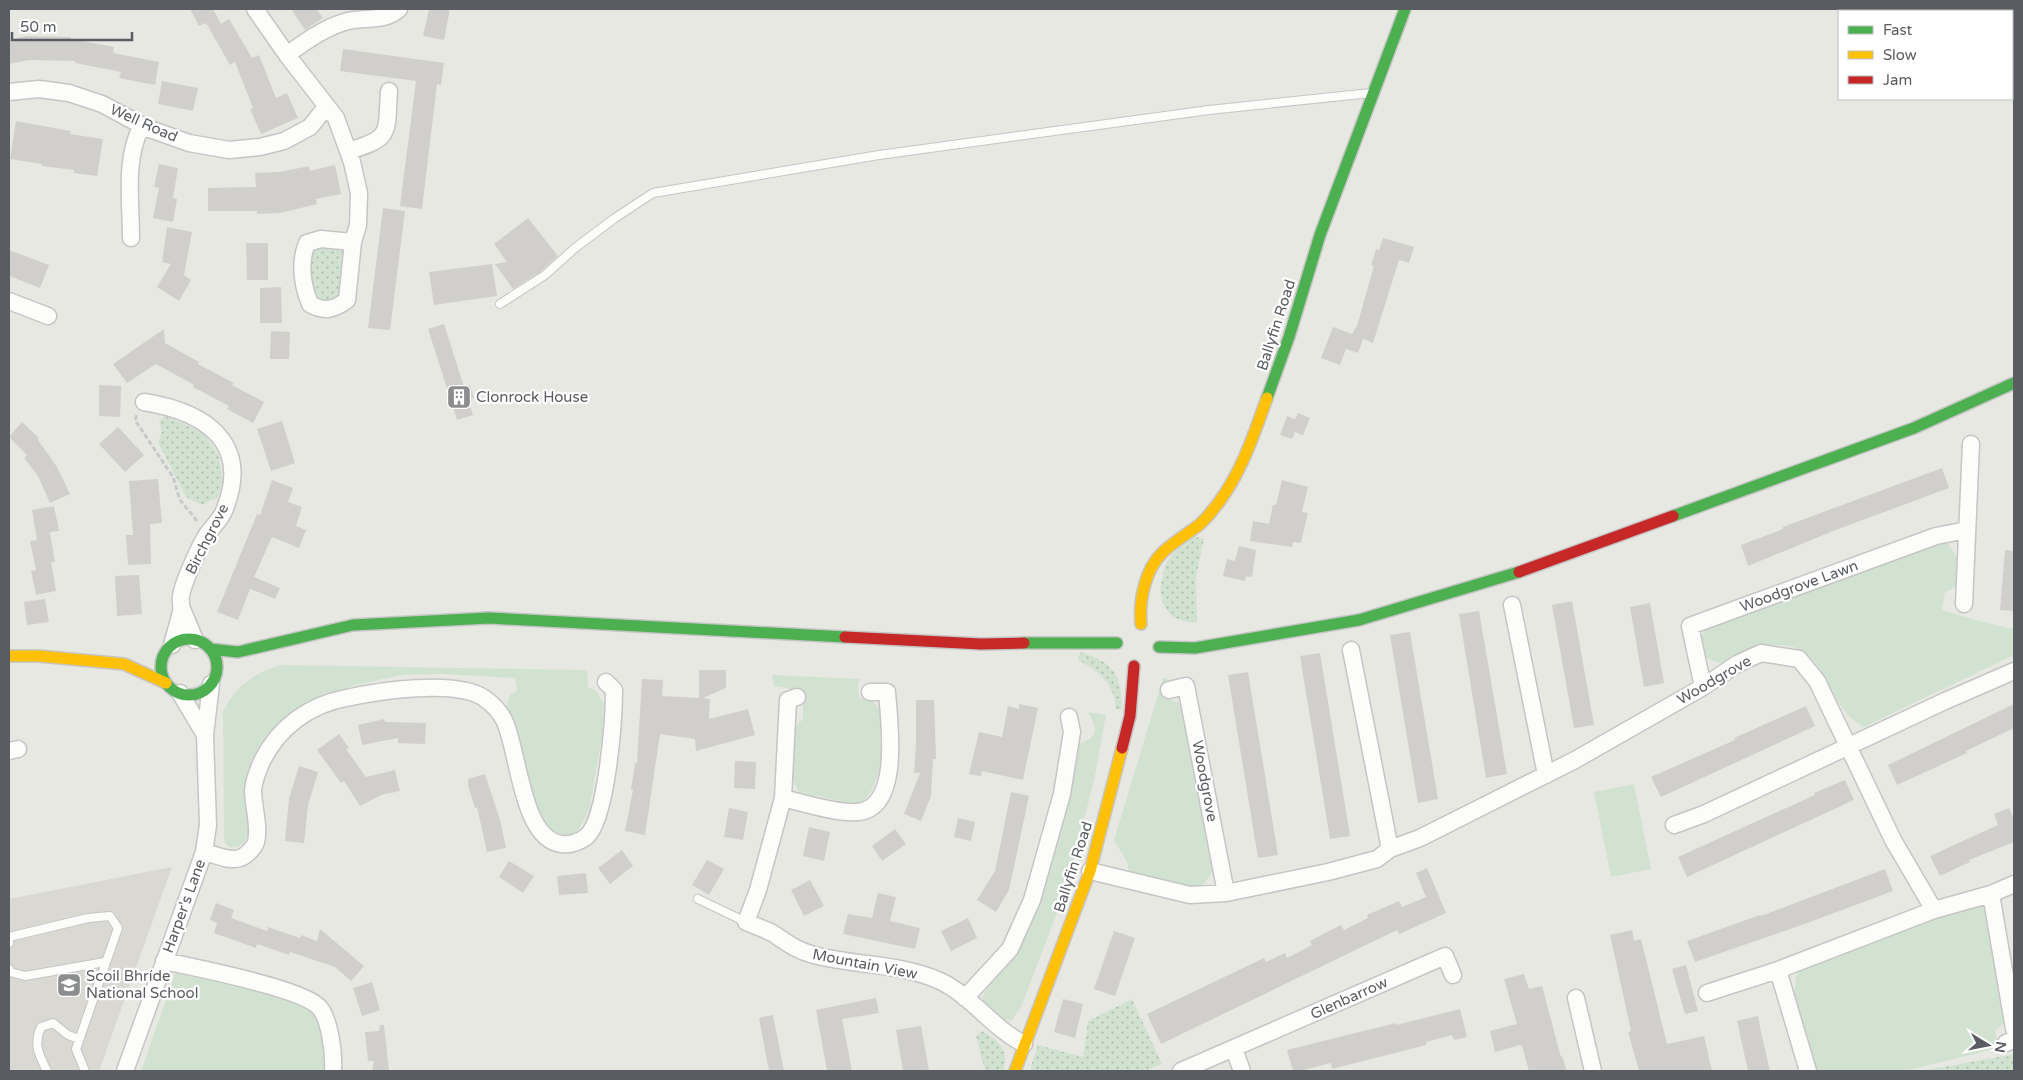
<svg xmlns="http://www.w3.org/2000/svg" width="2023" height="1080" font-family="'Varela Round',sans-serif">
<style>
.education{fill:#dad8d3}
.grass{fill:url(#grass-dots)}
.park{fill:#d1e3d0}
.building{fill:#d0cfcc}
.lines{fill:none;stroke-linecap:round;stroke-linejoin:round}
.lane-casing{stroke:#c5c5c5;stroke-width:10}
.street-casing{stroke:#c5c5c5;stroke-width:19}
.fast-casing{stroke:#c5c5c5;stroke-width:14}
.slow-casing{stroke:#c5c5c5;stroke-width:14}
.jam-casing{stroke:#c5c5c5;stroke-width:14}
.path{stroke:#c6cac8;stroke-width:3;stroke-dasharray:5 2.5;stroke-linecap:butt}
.lane{stroke:#fcfcfb;stroke-width:8}
.street{stroke:#fcfcfb;stroke-width:16}
.fast{stroke:#4caf50;stroke-width:11}
.slow{stroke:#ffc107;stroke-width:11}
.jam{stroke:#c62828;stroke-width:11}
.labels{text-anchor:middle;stroke-width:4.5;stroke-linejoin:round;paint-order:stroke}
.street-label{font-size:15px;fill:#595c60;stroke:#fff}
.poi-label{font-size:15px;fill:#595c60;stroke:#fff;text-anchor:start}
</style>
<defs>
<pattern id="grass-dots" width="8" height="8" patternUnits="userSpaceOnUse" patternTransform="scale(1.25)"><rect width="8" height="8" fill="#d1e3d0"/><path d="M2 2h.1M6 6h.1" fill="none" stroke="#adbbac" stroke-width="1.8" stroke-linecap="round"/></pattern>
</defs>
<rect width="100%" height="100%" fill="#e8e8e3"/>
<path class="education" d="M172,867l-73,204h-90v-172z"/>
<path class="grass" d="M316,245l29,3 -5,42 -3,8 -8,3c-6,-1 -11,-3 -14,-8 -5,-10 -7,-32 -5,-42z
M165,416l38,16 16,24 4,26 -6,16 -15,7 -16,-8 -28,-55 4,-10 -3,-11z
M1194,536l10,3 -8,38 1,45c-29,2 -42,-21 -34,-47 1,-5 2,-11 5,-15 6,-9 18,-17 26,-24z
M1080,652c34,10 42,23 42,58l-6,-1c-2,-26 -16,-37 -38,-49z
M1132,999l30,65 -16,7h-115v-5l7,-21 45,12 5,-36z
M982,1031c18,11 28,19 21,40h-18l-9,-35z
M2014,1054v17h-92z"/>
<path class="park" d="M1944,539c14,12 26,46 1,53l-3,18 33,10 38,9 1,26 -150,72c-34,-16 -34,-66 -68,-79 -18,-6 -35,-3 -52,6 -5,3 -11,7 -17,8 -8,3 -18,-3 -25,-7l-4,-13 8,-14z
M280,665l307,5 1,17 8,4 8,13 -2,34 -13,72 -10,19 -9,6 -7,2 -9,-1 -15,-14 -33,-112 4,-15 7,-4 -2,-13 -73,-4 -40,1 -47,10 -44,15 -26,18 -16,19 -21,98c-4,9 -9,13 -19,12l-4,-4 -1,-6 -1,-125c12,-26 30,-38 57,-47z
M772,675l88,4 -2,6 1,13c7,1 14,2 18,8 5,8 3,22 3,31 0,6 1,13 1,20 -1,15 -9,46 -27,47l-55,-12 -7,-13 2,-51 9,-9v-17l-3,-9 -12,-5 -14,-2z
M1163,678h4l-1,8 5,14 11,4 4,7 27,159 -8,13 -9,5 -67,-16 -2,-10 -13,-22z
M1088,712l18,3 -12,66 -28,108 -44,116 -10,15 -9,1 -20,-20v-5l5,-9 -3,-2 33,-35 12,-22 18,-58 29,-125c20,-8 22,-14 11,-33z
M1634,784l17,85 -40,8 -17,-85z
M1970,903l14,5 6,8 17,100 -5,9 -7,6 4,17 -94,23h-88l-5,-6 -18,-71 2,-17 5,-8z
M180,972l117,26 17,14 7,16 5,43h-185l34,-97z"/>
<path class="building" d="M190,9h23l8,15 8,-5 23,39 7,-3 17,43 11,-5 11,25 -37,16 -11,-25 3,-1 -18,-46 -5,3 -24,-42 -7,3z
M291,9h26l6,9 -18,12z
M429,9h21l-6,31 -21,-4z
M26,36l45,1v2l43,8 -1,6 46,9 -4,23 -36,-7 2,-6 -46,-9v-2l-46,-1 -20,4v-24z
M343,49l101,14 -3,22 -4,-1 -15,125 -22,-3 16,-125 -76,-10z
M162,81l36,7 -5,23 -35,-7z
M16,121l55,10 -1,3 33,5 -6,37 -23,-3v-3l-32,-4v-2l-32,-5z
M159,164l19,4 -5,30 4,1 -4,23 -20,-4 6,-30 -5,-1z
M335,165l6,29 -25,5 1,5 -37,9 -23,1v-3h-49v-23l48,-1 -1,-14 25,-1 29,-6 1,5z
M383,208l22,3 -15,119 -22,-2z
M528,218l30,38 -18,16 -27,17 -18,-25 12,-2 -13,-18z
M167,227l25,5 -8,43 7,5 -12,21 -22,-14 14,-23 -9,-2z
M1383,238l31,9 -5,16 -10,-3 -26,83 -10,-4 -5,14 -12,-4 -6,16 -19,-7 12,-31 19,7 5,-8 17,-60 -3,-1 5,-16 3,1z
M246,243h22v37h-21z
M9,250l40,15 -9,23 -31,-12z
M492,264l5,32 -63,9 -5,-33z
M281,287l1,36h-22v-35z
M444,324l20,63 6,-2 4,13 -6,2 5,15 -16,5 -29,-91z
M164,329l1,14 34,19 -1,2 36,19 -2,2 32,17 -11,21 -26,-14 2,-3 -36,-19 1,-2 -38,-21 -29,19 -14,-19z
M271,331l19,1 -1,27h-19z
M99,385l22,1 -1,31 -21,-1z
M1298,413l12,5 -7,17 -8,-3 -3,7 -12,-4 7,-19 8,3z
M282,421l13,42 -24,8 -14,-42z
M22,422l17,16 -1,2 19,27 13,27 -20,9 -12,-27 -14,-18 3,-3 -18,-18z
M118,427l26,28 -19,17 -26,-28z
M1942,468l7,20 -116,43 -85,35 -7,-21 42,-16v-2z
M158,479l4,44 -12,1 1,40 -23,1 -2,-30h7l-4,-54z
M272,480l21,8 -5,14 14,5 -6,19 10,4 -7,18 -27,-11 -18,40 26,11 -5,11 -25,-10 -12,31 -21,-8 40,-98 3,1z
M1282,480l26,7 -6,25 6,1 -7,30 -8,-1 -1,5 -42,-6 3,-20 16,3 4,-19h3z
M54,506l5,25 -9,1 5,30h-4l5,29 -20,4 -5,-24 5,-1 -6,-29 7,-1 -5,-30z
M1239,546l17,4 -4,27 -6,-1 -1,5 -22,-5 4,-17 8,2z
M2005,550l9,1v60l-14,-1z
M139,575l3,39 -25,2 -2,-40z
M45,599l4,23 -22,3 -3,-23z
M1572,601l22,124 -20,3 -22,-123z
M1650,603l14,80 -20,4 -14,-80z
M1479,611l28,163 -21,4 -27,-164z
M1410,632l28,167 -20,4 -28,-168z
M1320,653l30,183 -20,3 -30,-183z
M699,670h27v18l-23,10 7,1 -1,20 39,-10 7,26 -59,16 -1,-12 -35,-5 -15,101 -20,-4 8,-41 -2,-1 4,-26h2l5,-84 21,1 -1,16 37,2z
M1248,672l30,183 -20,3 -30,-183z
M916,700h18l2,59h-3l-2,37 -10,25 -17,-7 16,-41h-6l2,-29z
M1019,704l19,4 -15,72 -41,-9 -1,5 -12,-2 10,-42 23,5 6,-31 11,3z
M2014,704v24l-48,23 1,2 -70,32 -9,-20z
M1806,706l9,20 -154,71 -10,-20 84,-37 -1,-2z
M384,719l1,3 41,1 -1,21 -27,-1v-5l-36,7 -4,-20z
M339,734l10,14 -3,1 20,28 29,-7 5,21 -19,4 -21,11 -16,-25 -3,2 -24,-33z
M735,761l21,1 -1,27 -21,-1z
M299,766l19,6 -10,33 -4,38 -19,-2 4,-42z
M485,774l15,46 6,28 -19,4 -10,-45 -2,1 -7,-23v-6z
M1845,780l9,20 -167,77 -9,-20 137,-62 -1,-2z
M1011,792l18,4 -20,94 -13,22 -19,-12 18,-29z
M729,808l19,4 -5,28 -19,-3z
M2009,808l5,11v23l-45,18 1,2 -30,14 -10,-20 68,-31 -4,-11z
M958,818l17,4 -4,19 -17,-4z
M809,827l21,5 -6,29 -21,-5z
M895,829l11,15 -24,17 -10,-15z
M622,850l11,16 -23,18 -12,-16z
M707,860l17,9 -15,26 -17,-10z
M509,861l25,15 -11,17 -24,-16z
M1427,868l19,45 -47,21 -2,-4 -236,114 -14,-30 117,-56 2,4 19,-9 2,5 25,-13 -2,-4 19,-10 12,-6 3,5 24,-12 -1,-3 32,-14 3,6 24,-10 -10,-24z
M1885,869l8,22 -83,31 -115,40 -8,-21 73,-26 1,1z
M586,873l2,20 -29,2 -2,-19z
M810,880l14,26 -20,10 -13,-26z
M878,893l18,4 -6,24 30,7 -5,21 -72,-15 5,-20 24,4z
M216,903l18,7 -3,8 36,13 1,-4 32,11 1,-3 16,6 3,-12 44,37 -13,15 -16,-14 -45,-15 -1,3 -32,-11 -1,4 -42,-15 3,-10 -7,-3z
M968,918l9,20 -26,13 -10,-20z
M1632,930l2,11 7,-2 26,105 37,-8 8,35h-73l-11,-39 3,-1 -21,-96z
M1114,931l21,7 -20,58 -21,-7z
M1686,965l12,46 -13,3 -13,-45z
M1524,974l5,15 13,-3 19,71 1,-1 5,15h-38l-7,-25 -2,-1 -25,7 -5,-21 27,-7 -13,-45z
M372,982l8,28 -18,6 -9,-28z
M876,998l3,15 -37,6 10,52h-25l-11,-61z
M1063,999l20,5 -8,34 -21,-6z
M1460,1009l7,28 -13,3 -2,-5 -26,7v3l-94,24 -1,-6 -31,8h-7l-6,-21 109,-27v2z
M773,1015l11,56h-15l-10,-53z
M1758,1016l3,16 9,39h-22l-11,-50z
M380,1025h4l5,46h-17l2,-10h-6l-3,-29 14,-1z
M921,1026l8,45h-26l-7,-41z"/>
<g class="lines">
<defs>
<path id="lane" d="M500,304l45,-29 30,-27 40,-30 38,-25 226,-38 330,-45 162,-17
M698,899l48,23
M9,943v-6l79,-19 22,-2 8,12 -42,121 9,22
M9,969l1,3 15,4 80,-14
M47,1071c-8,-16 -14,-27 -6,-44l12,-4 15,12 11,4"/>
<path id="street" d="M255,9l32,46 49,63 16,44 7,31 -1,32 -5,17 -6,58c-13,10 -23,12 -37,4 -8,-20 -11,-41 -3,-61l14,-4 32,3
M287,55c17,-13 40,-29 61,-34 18,-4 37,1 51,-12
M9,92l30,-3 30,4 33,11 45,24 42,15 40,7 31,-3 24,-6 26,-14 17,-21
M348,151c45,-13 38,-18 41,-60
M131,238c0,-38 -7,-79 11,-113
M9,301l39,15
M144,402c62,10 108,41 80,109 -3,8 -11,15 -16,22 -6,9 -10,18 -14,27 -5,11 -11,24 -13,36 -1,5 1,10 0,15 -2,11 -6,22 -9,34
M1964,604l7,-160
M1512,605l34,170
M182,609l13,31
M1351,650l39,199
M1703,687l-13,-61 246,-90 31,-6
M1169,690l17,-4 40,207
M180,693l25,42
M797,697l-9,3 -5,98 -25,92 -12,32c9,4 19,7 28,12 13,9 24,17 40,21 42,11 86,8 126,26 32,15 52,47 84,63
M9,751l9,-2
M783,798c20,5 56,16 75,14 44,-4 31,-91 29,-120h-17
M1674,825l30,-11 241,-113 69,-30
M204,852c10,2 26,10 36,6 6,-2 14,-10 16,-16 4,-15 -3,-37 -3,-52 1,-10 5,-20 9,-29 17,-34 47,-56 84,-63 32,-7 110,-19 138,0 7,5 16,14 20,22 15,30 17,120 58,124 9,1 17,-2 24,-7 21,-17 28,-119 28,-147l-8,-8
M1090,871l100,24 36,-2 102,-21 49,-13 13,-10 30,-11 155,-78 128,-73 34,-23 24,-11 38,6 18,22 76,159 41,70
M1991,894l23,135
M164,961c29,6 135,27 154,45 12,11 16,48 15,65
M1778,970l30,101
M1707,993l71,-23 156,-60 57,-16 23,-10
M965,998l45,-49 22,-49 30,-106 10,-62 -3,-15
M1576,998l17,73
M2006,1043l8,-3
M1234,1049l8,22
M125,1071l79,-219 4,-27 -3,-90 6,-51
M1181,1071l264,-115 8,19"/>
<path id="fast" d="M1267,398l22,-61 31,-102 85,-226
M1673,516l241,-88 100,-45
M161 667a28 28 0 1 1 56 0a28 28 0 1 1-56 0Z
M1024,643h93
M1159,647l36,1 164,-28 160,-48
M210,649l28,3 115,-27 136,-7 356,19"/>
<path id="slow" d="M1141,624c-2,-24 4,-54 21,-71 11,-11 25,-19 37,-28 7,-6 14,-15 20,-23 23,-31 35,-68 48,-104
M9,656h30l85,8 42,19
M1015,1071l75,-200 32,-123"/>
<path id="jam" d="M1519,572l154,-56
M845,637l136,7 43,-1
M1122,748l8,-32 4,-50"/>
</defs>
<use href="#lane" class="lane-casing"/>
<use href="#street" class="street-casing"/>
<use href="#fast" class="fast-casing"/>
<use href="#slow" class="slow-casing"/>
<use href="#jam" class="jam-casing"/>
<path class="path" d="M137,415l-2,5 38,57 7,23 18,22"/>
<use href="#lane" class="lane"/>
<use href="#street" class="street"/>
<use href="#fast" class="fast"/>
<use href="#slow" class="slow"/>
<use href="#jam" class="jam"/>
</g>
<defs>
<symbol id="building-square" viewBox="-11 -11 22 22"><rect x="-9" y="-9" width="18" height="18" rx="4" fill="#8b8d8e" stroke="#fff"/><path d="M-4-6H4V6H1V3H-1V6H-4ZM-2.5-4.3h1.7v1.8h-1.7ZM.8-4.3h1.7v1.8H.8ZM-2.5-1h1.7V.8h-1.7ZM.8-1h1.7V.8H.8Z" fill="#fff"/></symbol>
<symbol id="school-square" viewBox="-11 -11 22 22"><rect x="-9" y="-9" width="18" height="18" rx="4" fill="#8b8d8e" stroke="#fff"/><path d="M0-5L7-2L0 1L-7-2ZM-4 1L0 2.5L4 1V4Q0 6-4 4Z" fill="#fff"/></symbol>
</defs>
<g fill-rule="evenodd">
<use href="#building-square" x="445" y="383" width="28" height="28"/>
<use href="#school-square" x="55" y="971" width="28" height="28"/>
</g>
<g class="labels">
<g class="street-label">
<text transform="translate(144 123) rotate(24)" y="5">Well Road</text>
<text transform="translate(1276 325) rotate(-72)" y="5">Ballyfin Road</text>
<text transform="translate(207 539) rotate(-63)" y="5">Birchgrove</text>
<text transform="translate(1799 586) rotate(-20)" y="5">Woodgrove Lawn</text>
<text transform="translate(1714 680) rotate(-30)" y="5">Woodgrove</text>
<text transform="translate(1205 781) rotate(79)" y="5">Woodgrove</text>
<text transform="translate(1073 867) rotate(-72)" y="5">Ballyfin Road</text>
<text transform="translate(184 906) rotate(-70)" y="5">Harper's Lane</text>
<text transform="translate(865 964) rotate(11)" y="5">Mountain View</text>
<text transform="translate(1349 998) rotate(-24)" y="5">Glenbarrow</text>
</g>
<g class="poi-label">
<text x="476" y="402">Clonrock House</text>
<text x="86" y="981">Scoil Bhríde<tspan x="86" dy="17">National School</tspan></text>
</g>
</g>
<rect width="2023" height="1080" fill="none" stroke="#595c60" stroke-width="20"/>
<rect x="1838" y="10" width="175" height="90" fill="#ffffff" stroke="#bdbebf"/>
<rect x="1848" y="26" width="25" height="8" fill="#4caf50" stroke="#bdbebf"/>
<text x="1883" y="35" font-size="15" fill="#595c60">Fast</text>
<rect x="1848" y="51" width="25" height="8" fill="#ffc107" stroke="#bdbebf"/>
<text x="1883" y="60" font-size="15" fill="#595c60">Slow</text>
<rect x="1848" y="76" width="25" height="8" fill="#c62828" stroke="#bdbebf"/>
<text x="1883" y="85" font-size="15" fill="#595c60">Jam</text>
<g transform="translate(1988 1045) rotate(100)" stroke="#ffffff" stroke-width="4" paint-order="stroke">
<path d="M0-4L9 19L0 12L-9 19Z" fill="#595c60"/>
<text y="-8" font-size="14" font-weight="bold" text-anchor="middle" fill="#595c60">N</text>
</g>
<path d="M12 32v8h120v-8" fill="none" stroke="#595c60" stroke-width="2.5"/>
<text x="20" y="32" font-size="15" fill="#595c60" stroke="#ffffff" stroke-width="4" paint-order="stroke">50 m</text>
</svg>
